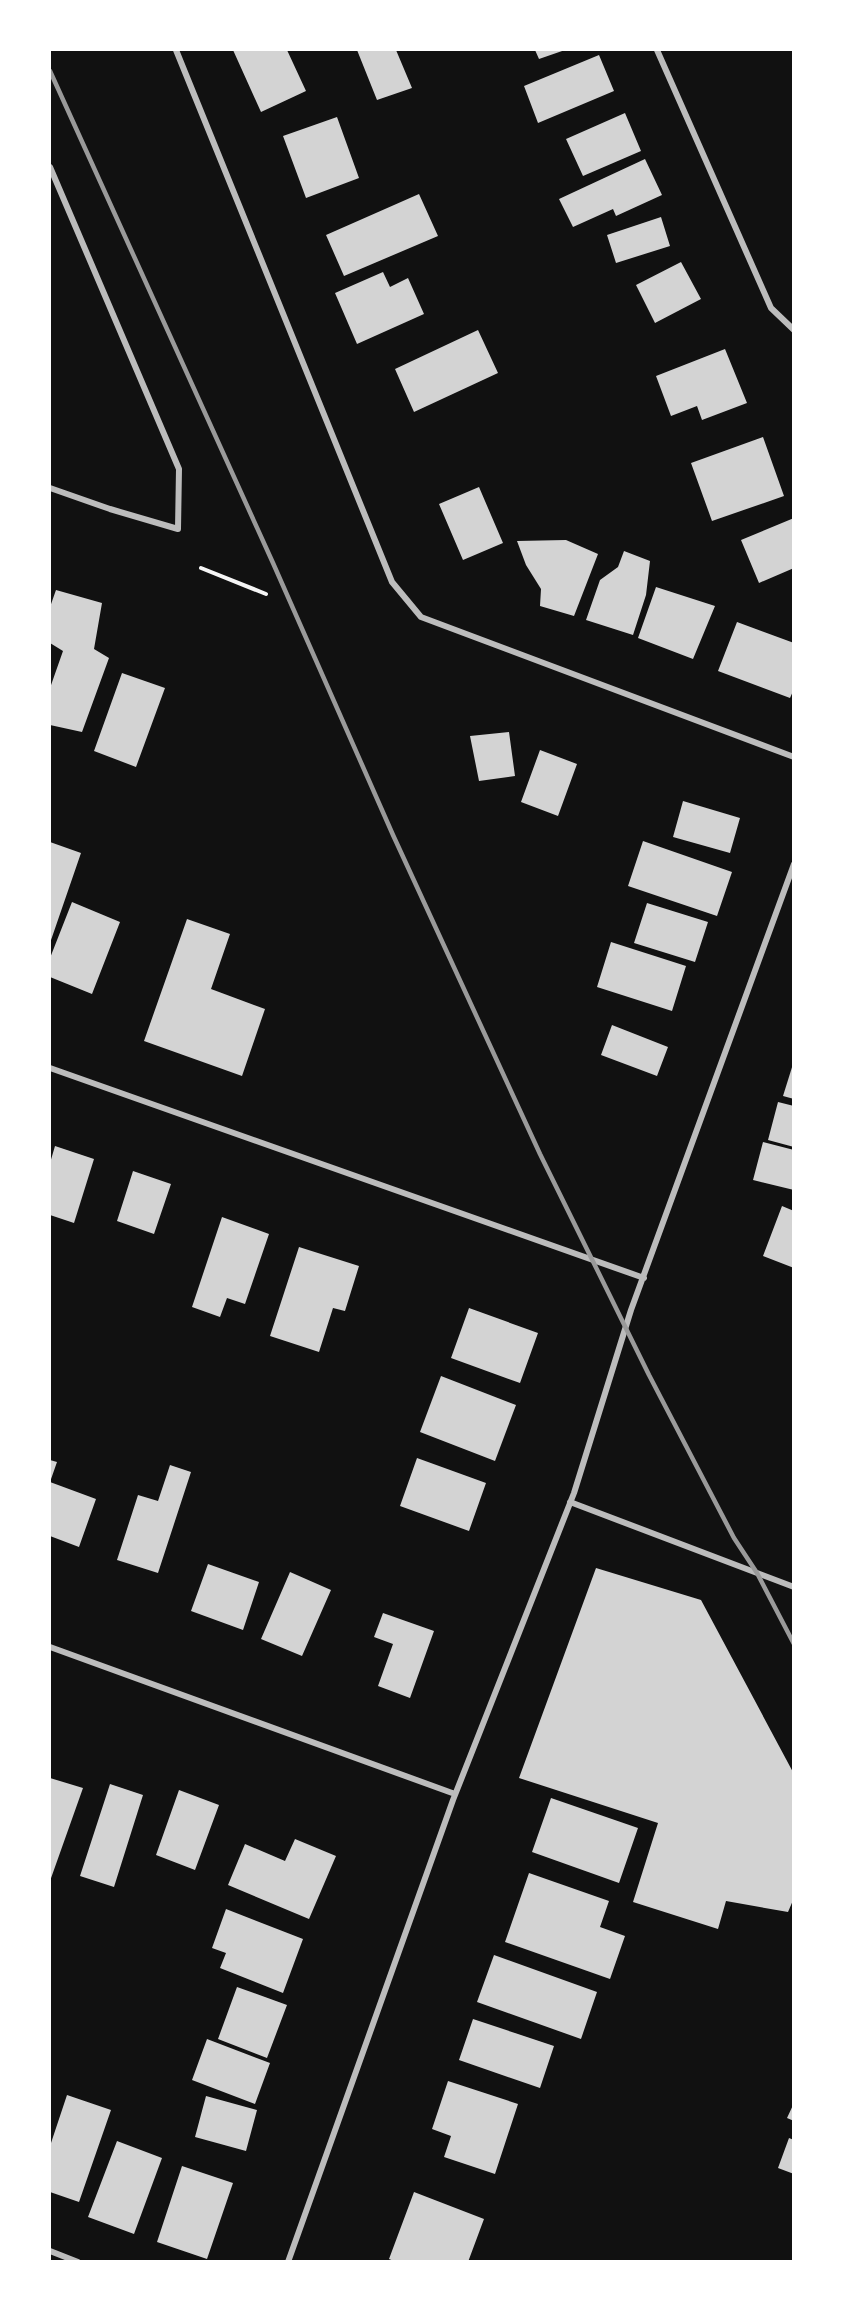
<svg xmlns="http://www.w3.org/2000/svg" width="843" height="2311" font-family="Helvetica,sans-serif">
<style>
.building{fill:#d3d3d3}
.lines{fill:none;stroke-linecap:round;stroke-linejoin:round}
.path{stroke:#f5f5f5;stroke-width:4}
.minor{stroke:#bcbcbc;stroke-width:6}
.rail{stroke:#9a9a9a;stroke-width:4.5}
</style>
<rect width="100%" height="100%" fill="#111"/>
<path class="building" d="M233,50h54l19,41 -45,21z
M357,50h39l16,38 -35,12z
M535,50h30l-26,9z
M599,55l15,36 -76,32 -14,-37z
M625,113l16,38 -58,25 -17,-37z
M337,117l22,61 -53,20 -23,-62z
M645,159l17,36 -46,21 -3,-7 -40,18 -14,-28z
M419,194l19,42 -94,40 -18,-41z
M661,217l9,29 -54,17 -9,-28z
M681,262l20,37 -46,24 -19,-38z
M383,272l7,15 18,-9 16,36 -67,30 -22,-51z
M478,330l20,43 -84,39 -19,-43z
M725,349l22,54 -45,17 -5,-14 -26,10 -15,-40z
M763,437l21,59 -72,25 -21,-58z
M479,487l24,56 -40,17 -24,-56z
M794,518v50l-35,15 -18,-43z
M566,540l32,14 -24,62 -34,-10 1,-17 -15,-24 -9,-24z
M624,551l26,10 -4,34 -13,40 -47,-15 14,-40 18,-13z
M656,587l59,19 -22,53 -55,-21z
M56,590l46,13 -8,46 15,9 -27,74 -32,-7v-37l13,-37 -13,-8v-36z
M737,622l57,21v46l-4,9 -72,-27z
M122,673l43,15 -29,79 -42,-16z
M509,732l6,44 -36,5 -9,-45z
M540,750l37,14 -19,52 -37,-14z
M683,801l57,17 -10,35 -57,-16z
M643,841l89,31 -15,44 -89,-30z
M50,842l31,11 -31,90z
M72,902l48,20 -28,72 -42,-17v-19z
M647,903l61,19 -13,40 -61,-19z
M187,919l43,15 -19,55 54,20 -23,67 -98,-35z
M611,942l75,24 -14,45 -75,-24z
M612,1025l56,22 -11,29 -56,-21z
M793,1064h1v35l-11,-3z
M778,1102l16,4v41l-26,-7z
M763,1142l31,8v40l-41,-10z
M55,1146l39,13 -20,64 -24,-8v-52z
M133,1171l38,13 -17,50 -37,-13z
M782,1206l12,5v57l-31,-12z
M222,1217l47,17 -24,70 -18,-6 -7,19 -28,-10z
M299,1247l60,19 -14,45 -12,-3 -14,44 -49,-16z
M469,1308l69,25 -18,50 -69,-25z
M441,1376l75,29 -21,56 -75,-29z
M417,1458l69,25 -17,48 -69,-25z
M50,1460l7,2 -7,20z
M170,1465l21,7 -33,101 -41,-13 21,-65 20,6z
M50,1482l46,17 -17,48 -29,-11z
M208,1564l51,18 -16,48 -52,-19z
M596,1568l105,32 93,174v124l-6,14 -62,-11 -8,28 -85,-27 25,-79 -139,-45z
M290,1572l41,18 -29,66 -41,-17z
M383,1613l51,18 -24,67 -32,-12 15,-42 -19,-7z
M50,1778l33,10 -33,93z
M110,1784l33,11 -29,92 -34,-11z
M179,1790l40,15 -24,65 -39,-15z
M551,1798l87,30 -19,55 -87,-31z
M295,1839l41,17 -27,63 -81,-34 17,-41 40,17z
M529,1873l80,28 -9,26 25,9 -15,43 -105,-37z
M226,1909l77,30 -20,54 -63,-25 6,-15 -14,-5z
M494,1955l103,37 -16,47 -104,-37z
M237,1987l50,18 -20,53 -49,-19z
M473,2019l81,27 -14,42 -81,-28z
M207,2039l63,24 -15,41 -63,-24z
M448,2081l70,23 -23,70 -51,-17 7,-21 -19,-7z
M67,2095l44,15 -32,92 -29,-10v-46z
M206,2096l51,14 -11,41 -51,-14z
M794,2103v18l-7,-3z
M789,2138l5,2v34l-16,-6z
M117,2141l45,17 -28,76 -46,-17z
M182,2166l51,17 -26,76 -50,-17z
M414,2192l70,27 -16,43h-72l-7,-3z"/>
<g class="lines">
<path class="path" d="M201,568l65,26"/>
<path class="minor" d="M176,50l216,532 29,35 373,140
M657,50l114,258 23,22
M50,167l129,302 -1,60 -68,-20 -60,-21
M50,1068l594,210
M570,1502l224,85
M50,1647l405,147
M50,2251l28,11
M288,2262l165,-462 121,-307 57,-183 163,-446"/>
<path class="rail" d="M50,71l223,492 120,272 147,319 109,221 85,163 23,35 37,71"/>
</g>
<rect width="843" height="2311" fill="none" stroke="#ffffff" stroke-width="102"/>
</svg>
